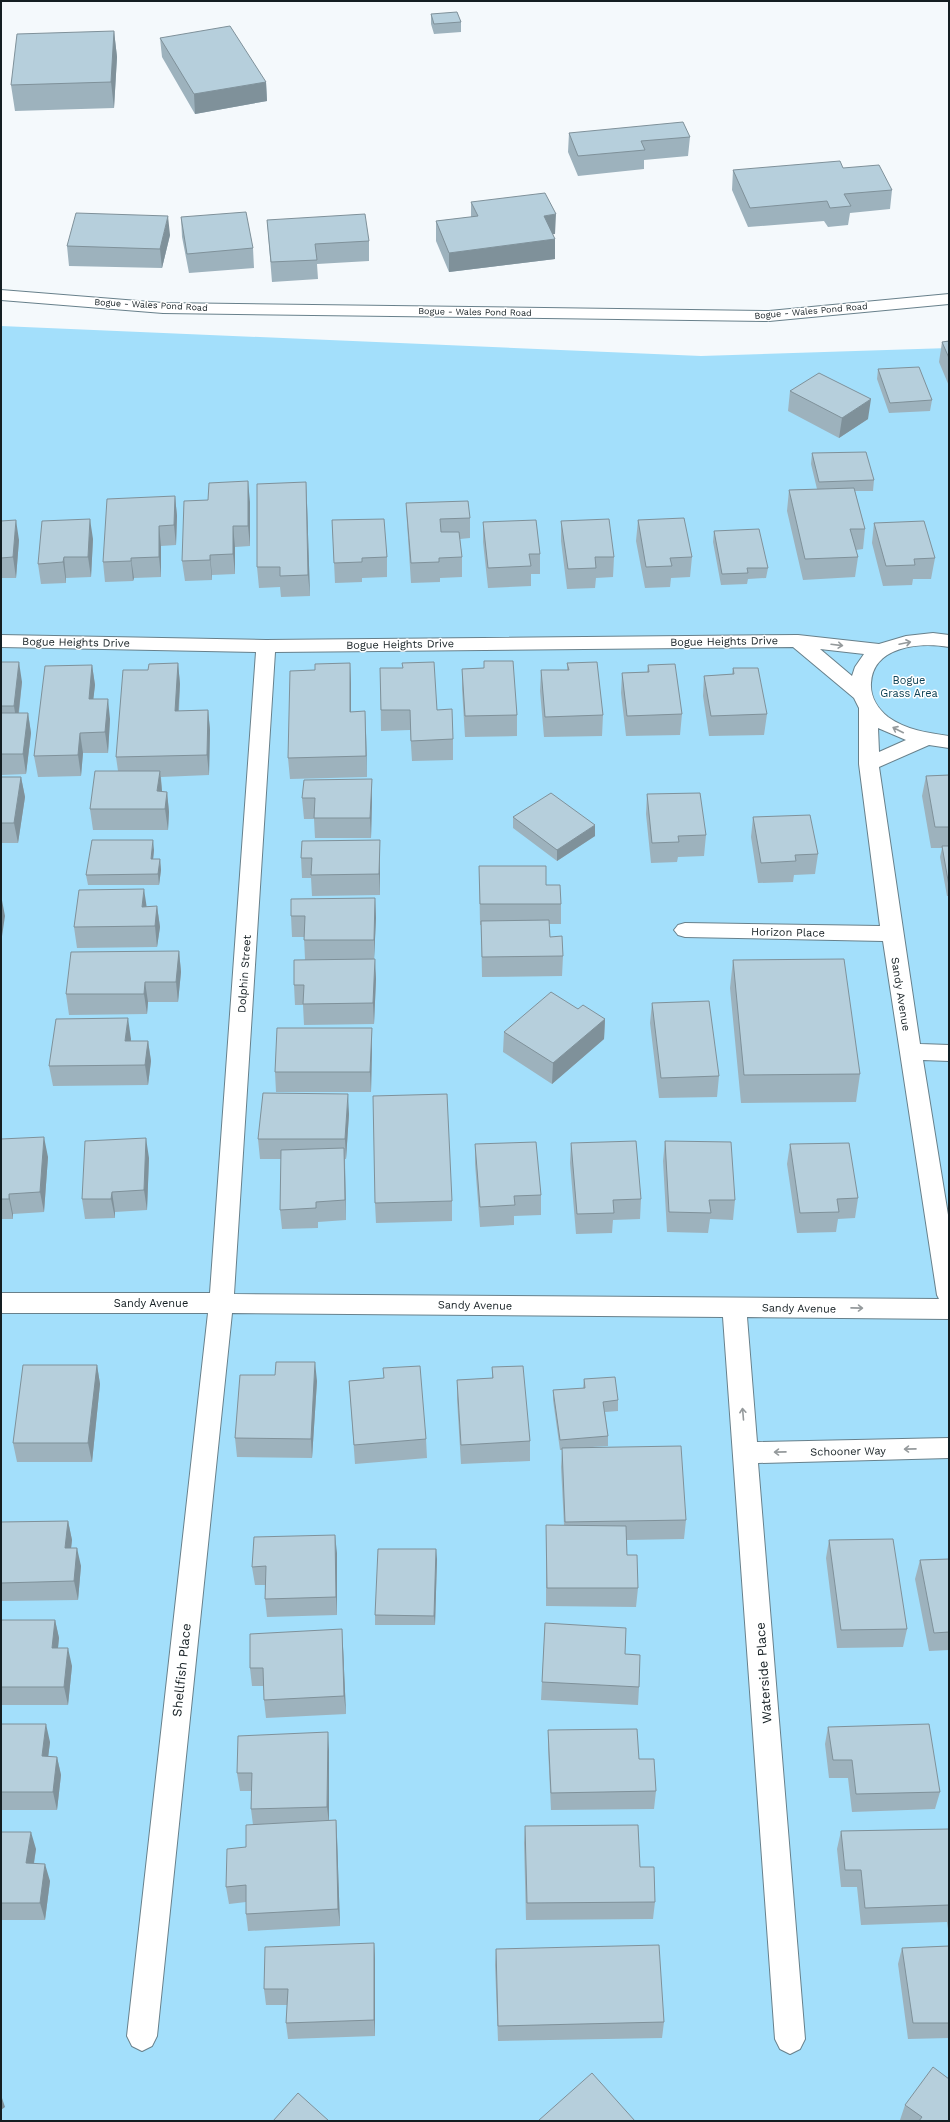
<svg xmlns="http://www.w3.org/2000/svg" width="950" height="2122" font-family="'Work Sans',sans-serif">
<style>
.green{fill:#a3dffb}
.lines{fill:none;stroke-linecap:round;stroke-linejoin:round}
.street-casing{stroke:#68808b;stroke-width:2}
.secondary-casing{stroke:#68808b;stroke-width:2}
.street{fill:#fff;fill-rule:evenodd}
.secondary{fill:#fff;fill-rule:evenodd}
.wall{fill:#9db2bd}
.shaded-wall{fill:#7f919a}
.building{fill:#b6cfdc;stroke:#7f919a}
.oneway{stroke:#959a9c}
.labels{text-anchor:middle;stroke-width:3;stroke-linejoin:round;paint-order:stroke}
.far-street-label{font-size:9px;fill:#141e22;stroke:#fff}
.street-label{font-size:11px;fill:#141e22;stroke:#fff}
.park-label{font-size:11px;fill:#0d4256;stroke:#fff}
.near-street-label{font-size:13px;fill:#141e22;stroke:#fff}
</style>
<rect width="100%" height="100%" fill="#f4f9fc"/>
<path class="green" d="M1,326l700,30 248,-8v1773h-948z"/>
<g class="lines">
<defs>
<path id="street" d="M933,633l16,2v12c-29,-5 -76,-1 -78,36 -1,14 7,26 17,34 18,13 40,16 61,19v12l-20,-3 -50,22 41,277 29,1v16l-26,-1 26,161v98l-202,-2 10,125 192,-4v20l-191,5 47,576 -5,10 -10,5 -10,-5 -5,-10 -52,-722 -491,-4 -75,723 -5,10 -10,5 -10,-5 -5,-10 81,-723h-207v-20h209l46,-641 -255,-5v-12l265,5 532,-5 81,9 27,-8zM793,647l61,51 5,10v56l21,162 -195,-3 -7,2 -4,5 4,5 7,2 198,4 54,354 2,4 -705,-5 41,-642zM820,649l44,5 -9,13 -3,9zM878,728l28,12 -27,12z"/>
<path id="secondary" d="M1,290l162,13 606,8 180,-17v10l-180,17 -606,-8 -162,-13z"/>
</defs>
<use href="#street" class="street-casing"/>
<use href="#secondary" class="secondary-casing"/>
<use href="#street" class="street"/>
<use href="#secondary" class="secondary"/>
</g>
<path class="wall" d="M431,14l30,8v10l-27,2 -3,-10z
M114,31l3,26 -3,51 -99,3 -4,-26z
M160,38l106,44 1,19 -72,13 -33,-57z
M569,133l121,4 -2,19 -44,4v9l-66,7 -10,-24z
M843,168l49,22 -2,19 -40,4 -2,12 -20,2 -4,-6 -76,6 -16,-37 1,-20z
M471,202l84,32h-3l3,5v20l-106,13 -13,-31v-20l35,-4z
M181,217l72,31 1,20 -65,5 -7,-36z
M267,220l102,21v20l-52,3 1,15 -46,3z
M170,235l-8,33 -93,-2 -2,-20z
M949,341v45l-10,-24 3,-20z
M878,369l54,31 -2,11 -41,2 -12,-34z
M790,391l78,28 -29,19 -51,-27z
M812,453l62,27 -1,11h-18l10,38 -2,20 -7,1 2,7 -3,20 -52,3 -16,-69 2,-21 28,-1 -6,-25z
M306,482l1,21 3,93 -29,1 -1,-10 -21,1 -2,-21z
M175,496l2,20 -1,29 -15,1v31l-27,1 -1,3 -28,1 -2,-20z
M250,502v44l-15,1v27l-23,1v5l-27,1 -3,-20z
M406,503l64,15v20l-10,1 2,18v20l-22,1v4l-29,1 -4,-60z
M332,520l55,37v20l-25,1v4l-27,1z
M638,520l54,37 -2,20 -19,1 -1,9 -25,1 -9,-47z
M1,521l18,19 -3,38h-15z
M561,521l53,36 -1,20 -17,1 -1,10 -28,1 -6,-48z
M483,522l57,32v20h-9v12l-43,2 -5,-46z
M874,523l61,35 -4,21h-18l-1,6 -29,1 -11,-43z
M714,531l54,37 -2,10 -18,1 -1,5 -26,1 -8,-43z
M93,539l-2,38 -25,1v5l-25,1 -3,-20z
M484,661l33,54v21l-52,1 -3,-48v-20l22,-1z
M1,662l21,20 -3,31h9l3,20 -5,41 -25,1z
M178,663l2,21 -1,27 29,-1 2,20 -1,45 -48,2 1,15h5l2,20 -1,18h-75l-3,-21 28,-38 -2,-14 32,-87z
M350,663l1,49 15,20 1,45 -77,2 -2,-21 27,-88z
M567,663l36,52 -1,21 -58,1 -4,-46 1,-21h26z
M92,665l3,20 -2,14 17,20 -2,34h-25l-2,23 -43,1 -4,-21z
M648,665l34,49 -2,21 -54,1 -5,-43 1,-20 25,-1z
M380,668l57,42 16,29v21l-41,1 -2,-31 -29,1z
M733,668l34,46 -3,21 -55,1 -6,-40 1,-20 28,-2z
M949,775v121h-2l-7,-39 2,-9h-11l-9,-52 4,-20z
M1,777h20l4,20 -7,46h-17z
M372,779v21l-1,38h-56l-1,-19h-10l-2,-21z
M647,794l59,41 -2,21 -26,1 -1,5 -26,1 -5,-49z
M513,817l82,19 -38,25 -44,-33z
M753,817l65,37 -3,20 -21,1 -1,7 -35,1 -7,-46z
M302,841l78,19v35l-68,1 -1,-18h-9l-1,-20z
M154,850l-1,9h7l1,11 -2,15h-71l-2,-10z
M479,866l67,19 15,19v20h-12l1,13 13,19 -1,20 -80,1 -1,-52h-1z
M375,898l1,20 -2,41 2,20 -2,45 -70,1 -1,-20h-8l-1,-20 11,-26 -1,-22h-12l-1,-21z
M157,906l3,21 -3,20 -80,1 -3,-21 72,-20z
M179,951l2,21 -3,30h-30l-1,12 -78,1 -3,-21z
M733,960l127,114 -4,28 -115,1 -11,-115z
M652,1003l67,73 -2,21 -58,1 -9,-75z
M578,1009l27,10 -1,20 -52,45 -49,-32 1,-20z
M372,1028v20l-1,44h-95l-1,-20z
M131,1039v2h17l3,20 -3,24 -95,1 -4,-20z
M349,1114l-3,45h-1l1,61 -28,2v6l-36,1 -2,-19 1,-51h-21l-2,-20z
M1,1139l47,18 -4,55 -31,2v5h-12z
M665,1141l70,59 -2,20 -23,-1 -2,14 -41,-1 -4,-71z
M571,1143l70,56 -1,20 -27,1 -1,13 -36,1 -6,-71z
M475,1144l66,51v20l-27,1v9l-34,2 -5,-63z
M790,1144l68,54 -3,20 -17,1 -2,13 -39,1 -10,-69z
M149,1158l-2,52 -32,2v6l-30,1 -3,-20z
M452,1201v20l-76,2 -1,-20z
M97,1365l3,19 -8,78h-75l-4,-19z
M492,1367l38,74v20l-69,3 -4,-65v-19l35,-2z
M384,1378l42,61 1,19 -72,6 -6,-83z
M584,1379l34,21v11l-13,1 3,24v10l-16,1 94,73 -2,19 -57,1v15l11,33 -2,19 -90,-1v-81h18l-3,-58 1,-17h-2l-7,-50v-10l30,-2z
M317,1381l-5,77 -75,-1 -2,-19z
M68,1521l4,19 -1,8 10,18 -3,34 -77,1v-79z
M829,1540l78,89 -4,18 -66,1 -11,-90z
M337,1553v62l-70,2 -2,-18v-14h-10l-3,-18z
M437,1559l-2,66h-60v-10z
M949,1559v91l-20,1 -14,-72 5,-19z
M1,1620h54l4,18 -1,10 14,18 -4,39h-67z
M545,1623l94,64 -1,18 -97,-5z
M343,1647l3,67 -80,4 -2,-18v-14h-12l-2,-18z
M1,1724l49,18 -2,15h9l4,18 -4,35h-56z
M828,1727l112,65 -5,17 -83,3 -4,-34h-19l-4,-34z
M548,1730l91,29 17,32 -2,18 -103,1 -3,-62z
M329,1750v70h7l1,17 3,89 -92,5 -2,-17v-12l-17,2 -3,-17 20,-40 7,-22 -2,-16 1,-18h-12l-3,-18z
M525,1826l115,41 15,35 -2,17 -127,1 -2,-77z
M949,1829v107l-2,-14 -86,3 -4,-38h-16l-4,-38 4,-18z
M1,1832l35,17 -2,15 16,17 -5,39h-44z
M374,1943l1,16v77l-87,3 -2,-16 1,-18h-21l-2,-16z
M949,1946v92l-41,1 -10,-75 4,-16z
M496,1949l168,73 -2,16 -164,3 -3,-76z
M905,2105l44,16h-47l-2,-1z"/>
<path class="shaded-wall" d="M114,31l3,26 -3,51 -3,-26z
M266,82l1,19 -72,13 -1,-20z
M556,214l-1,20 -12,1 1,-19z
M168,216l2,19 -8,33 -2,-19z
M555,239v20l-106,13v-19z
M871,399l-3,20 -29,19 3,-20z
M248,481l2,21v44l-2,-20z
M306,482l1,21 3,93 -2,-21z
M175,496l2,20 -1,29 -2,-20z
M90,519l3,20 -2,38 -3,-20z
M16,520l3,20 -3,38 -3,-21z
M159,526l2,20v31l-2,-20z
M233,526l2,21v27l-2,-20z
M210,555l2,20v5l-2,-20z
M64,557l2,21v5l-3,-21z
M131,558l3,20 -1,3 -2,-20z
M19,662l3,20 -5,44 -3,-20z
M178,663l2,21 -3,47 -2,-20z
M350,663l1,20v49l-1,-20z
M92,665l3,20 -4,35 -2,-21z
M108,699l2,20 -2,34 -3,-21z
M208,710l2,20 -1,45 -2,-20z
M365,711l1,21 1,45 -1,-21z
M28,713l3,20 -5,41 -3,-20z
M80,733l3,20 -2,23 -3,-21z
M160,771l2,20h-5z
M21,777l4,20 -7,46 -4,-20z
M372,779v21l-1,38 -1,-20z
M167,792l2,20 -1,18 -3,-21z
M595,825v11l-38,25v-11z
M153,840l1,10 -2,20 -1,-11z
M380,840v55l-1,-21z
M160,859l1,11 -2,15 -1,-11z
M144,889l3,20 -2,18 -3,-20z
M1,895l4,21 -4,27z
M375,898l1,20 -2,42v-20z
M157,906l3,21 -3,20 -2,-21z
M179,951l2,21 -3,30 -2,-20z
M375,959l1,20 -2,45 -1,-21z
M145,982l3,20 -1,12 -3,-20z
M128,1018l3,21 -3,22 -3,-20z
M605,1019l-1,20 -52,45 1,-21z
M372,1028v20l-1,44 -1,-20z
M148,1041l3,20 -3,24 -3,-20z
M348,1094l1,20 -3,45 -1,-20z
M44,1137l4,20 -4,55 -4,-20z
M146,1138l3,20 -2,52 -3,-20z
M344,1148l1,20 1,52 -1,-20z
M112,1192l3,20v6l-4,-19z
M9,1194l4,20v5l-4,-20z
M315,1362l2,19 -5,77 -1,-19z
M97,1365l3,19 -8,78 -4,-19z
M68,1521l4,19 -3,26 -4,-18z
M335,1535l2,18v62l-1,-18z
M77,1548l4,18 -3,34 -4,-19z
M436,1549l1,10 -2,66 -1,-9z
M55,1620l4,18 -3,28 -4,-18z
M342,1629l1,18 3,67 -2,-18z
M68,1648l4,18 -4,39 -4,-18z
M46,1724l4,18 -4,32 -4,-18z
M328,1732l1,18v74l-2,-17z
M57,1757l4,18 -4,35 -4,-18z
M336,1820l1,17 3,89 -2,-17z
M31,1832l5,17 -5,31 -5,-17z
M45,1864l5,17 -5,39 -5,-17z
M374,1943l1,16v77l-1,-16z
M1,2095l4,12 -4,3z"/>
<path class="building" d="M457,12l4,10 -27,2 -3,-10z
M230,26l36,56 -72,12 -34,-56z
M114,31l-3,51 -100,3 6,-51z
M683,122l7,15 -49,4 4,9 -67,6 -9,-23z
M840,161l3,7 36,-3 13,25 -48,4 7,12 -21,2 -3,-7 -77,7 -17,-38z
M545,193l11,21 -12,2 11,23 -106,14 -13,-32 42,-5 -7,-14z
M246,212l7,36 -66,6 -6,-37z
M76,213l92,3 -8,33 -93,-3z
M365,214l4,27 -54,3 2,16 -46,2 -4,-42z
M949,341v17l-7,-16z
M919,367l13,33 -42,3 -12,-34z
M819,373l52,26 -29,19 -52,-27z
M866,452l8,28 -55,2 -7,-29z
M248,481v45h-15v28l-23,1v5l-28,1 2,-60 24,-1 1,-17z
M306,482l2,93 -28,1v-9h-23v-83z
M854,488l11,41h-15l8,28 -53,2 -16,-69z
M175,496l-1,29 -15,1v31l-28,1v3l-28,1 4,-63z
M468,501l2,17 -30,1 1,13h18l3,25 -23,1v4l-28,1 -5,-60z
M684,518l8,39 -22,1 2,8 -26,1 -8,-47z
M90,519l-2,38h-24l-1,5 -25,2 4,-43z
M384,519l3,38 -25,1v4l-28,1 -2,-43z
M609,519l5,38h-19l1,11 -28,1 -7,-48z
M16,520l-3,37 -12,1v-37z
M536,520l4,34h-11l2,12 -43,2 -5,-46z
M924,521l11,37 -21,1 1,6 -29,1 -12,-43z
M759,529l9,39h-21l1,5 -26,1 -8,-43z
M484,661h29l4,54 -52,1 -3,-47 22,-1z
M1,662h18l-5,44h-13z
M434,662l3,48 15,-1 1,30 -42,2 -1,-31h-29l-1,-42h23l-1,-5z
M597,662l6,53 -58,2 -4,-47h28l-2,-7z
M178,663l-3,48 33,-1 -1,45 -91,2 7,-87h25l1,-6z
M350,663v49l15,-1 1,45 -78,2 2,-87 25,-1v-6z
M675,664l7,50 -55,2 -5,-43 27,-1 -1,-7z
M92,665l-3,34h19l-3,33 -25,1 -2,22 -44,1 11,-90z
M733,668h25l9,46 -56,2 -7,-40 30,-2z
M1,713h27l-5,41h-22z
M95,771h65l-3,20 10,1 -2,17h-75z
M949,775v52h-14l-9,-51z
M1,777h20l-7,46h-13z
M372,779l-2,39h-56l1,-20h-13l2,-18z
M551,793l44,32 -38,25 -44,-33z
M700,793l6,42 -28,1 1,6 -27,1 -5,-49z
M810,815l8,39 -23,1 1,6 -35,2 -8,-46z
M92,840h61l-2,19h9l-2,15 -72,1z
M380,840l-1,34 -68,1 1,-17h-11l1,-17z
M942,846h7v40z
M479,866h67v19h14l1,19h-81z
M144,889l-2,18 15,-1 -2,20 -81,1 5,-37z
M375,898l-1,42h-70l1,-24h-14v-17z
M549,920l1,17 12,-1 1,20 -81,1 -1,-36z
M179,951l-3,31h-31l-1,12h-78l5,-42z
M375,959l-2,44 -70,1 1,-19h-10v-25z
M844,959l16,115 -116,1 -11,-115z
M551,992l27,17 5,-4 22,14 -52,44 -49,-31z
M709,1001l10,75 -58,2 -9,-75z
M128,1018l-3,23h23l-3,24 -96,1 7,-47z
M277,1028h95l-2,44h-95z
M263,1093l85,1 -3,45h-87z
M447,1094l5,107 -77,2 -2,-107z
M44,1137l-4,55 -31,2v5h-8v-60z
M146,1138l-2,52 -32,2 -1,7h-29l3,-58z
M636,1141l5,58 -28,1 1,13 -37,1 -6,-71z
M665,1141l66,1 4,58h-26l2,13 -42,-1z
M536,1142l5,53 -27,1 1,9 -35,2 -5,-63z
M849,1143l9,55 -21,1 2,13 -39,1 -10,-69z
M344,1148l1,52 -29,2v6l-36,2 1,-60z
M276,1362h39l-4,77 -76,-1 5,-63h35z
M23,1365h74l-9,78h-75z
M420,1366l6,73 -72,6 -5,-64 35,-3 -1,-10z
M523,1366l7,75 -69,4 -4,-65 36,-2 -1,-11z
M615,1377l3,23 -15,2 5,34 -48,4 -7,-50 32,-2 -1,-9z
M681,1446l5,74 -121,2 -3,-74z
M68,1521l-3,27h12l-3,33 -73,2v-61z
M546,1525l80,1 1,29h10l1,33h-91z
M335,1535l1,62 -71,2 1,-33 -14,1 2,-30z
M893,1539l14,90 -66,1 -12,-90z
M378,1549h58l-2,67 -59,-1z
M949,1559v73l-15,1 -14,-73z
M1,1620h54l-3,28h16l-4,39h-63z
M545,1623l81,5 -1,26 15,1 -1,32 -97,-5z
M342,1629l2,67 -80,4 -1,-32h-13v-34z
M1,1724h45l-4,32 15,1 -4,35h-52z
M929,1724l11,68 -84,2 -4,-34h-19l-5,-33z
M637,1729l2,30h15l2,32 -105,2 -3,-63z
M328,1732l-1,75 -76,2 1,-36h-15l1,-37z
M336,1820l2,89 -92,5v-29l-20,2 1,-38 19,-2v-22z
M638,1825l2,42h14l1,35 -128,1 -2,-77z
M949,1829v76l-84,3 -4,-38h-16l-4,-39z
M1,1832h30l-5,31 19,1 -5,39h-39z
M374,1943v77l-88,3 2,-34h-24l1,-42z
M659,1945l5,77 -166,4 -2,-77z
M949,1946v77h-36l-11,-75z
M933,2067l16,12v42h-30l3,-4 -17,-12z
M592,2073l43,48h-97z
M298,2093l31,28h-56z"/>
<defs><path id="oneway-shaft" d="M-6 0H5M1.5-3L5.5 0L1.5 3" fill="none" stroke-width="1.6" stroke-linecap="round" stroke-linejoin="round"/></defs>
<g class="oneway">
<use href="#oneway-shaft" transform="translate(905 643) rotate(-12)"/>
<use href="#oneway-shaft" transform="translate(837 645) rotate(7)"/>
<use href="#oneway-shaft" transform="translate(898 730) rotate(-153)"/>
<use href="#oneway-shaft" transform="translate(857 1308) rotate(1)"/>
<use href="#oneway-shaft" transform="translate(743 1414) rotate(-95)"/>
<use href="#oneway-shaft" transform="translate(910 1449) rotate(179)"/>
<use href="#oneway-shaft" transform="translate(780 1452) rotate(179)"/>
</g>
<g class="labels">
<g class="far-street-label">
<text transform="translate(151 305) rotate(3)" y="3">Bogue - Wales Pond Road</text>
<text transform="translate(811 311) rotate(-5)" y="3">Bogue - Wales Pond Road</text>
<text transform="translate(475 312) rotate(1)" y="3">Bogue - Wales Pond Road</text>
</g>
<g class="street-label">
<text transform="translate(724 641) rotate(-1)" y="4">Bogue Heights Drive</text>
<text transform="translate(76 642) rotate(1)" y="4">Bogue Heights Drive</text>
<text transform="translate(400 644) rotate(-1)" y="4">Bogue Heights Drive</text>
<text transform="translate(788 932) rotate(1)" y="4">Horizon Place</text>
<text transform="translate(244 974) rotate(-86)" y="4">Dolphin Street</text>
<text transform="translate(901 994) rotate(81)" y="4">Sandy Avenue</text>
<text x="151" y="1307">Sandy Avenue</text>
<text transform="translate(475 1305) rotate(1)" y="4">Sandy Avenue</text>
<text transform="translate(799 1308) rotate(1)" y="4">Sandy Avenue</text>
<text transform="translate(848 1451) rotate(-1)" y="4">Schooner Way</text>
</g>
<g class="park-label">
<text x="909" y="684">Bogue<tspan x="909" dy="13">Grass Area</tspan></text>
</g>
<g class="near-street-label">
<text transform="translate(181 1670) rotate(-84)" y="5">Shellfish Place</text>
<text transform="translate(763 1673) rotate(-94)" y="5">Waterside Place</text>
</g>
</g>
<rect width="950" height="2122" fill="none" stroke="#141e22" stroke-width="4"/>
</svg>
